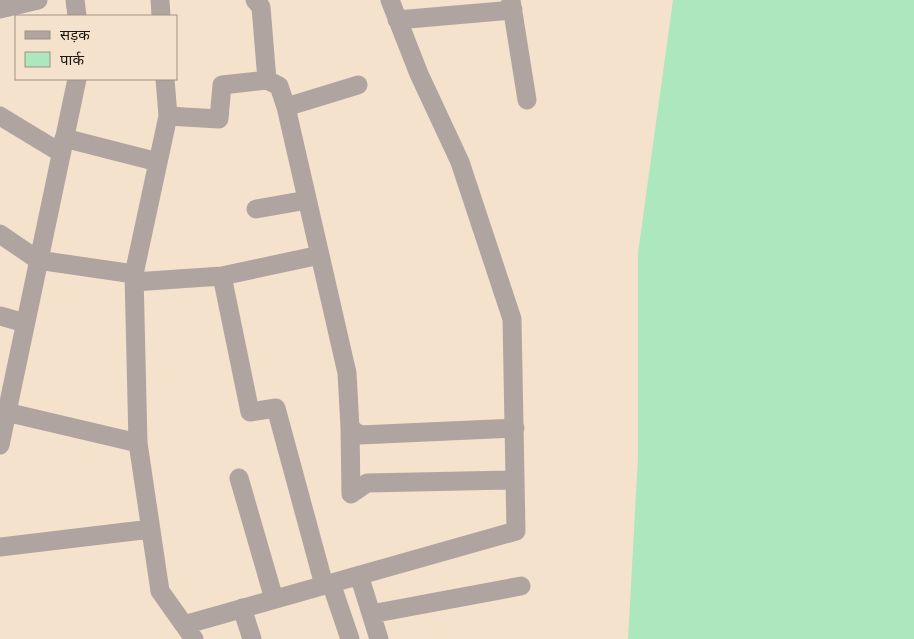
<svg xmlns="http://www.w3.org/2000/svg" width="914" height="639" font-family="Mulish,'Noto Sans Devanagari',sans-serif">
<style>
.green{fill:#ace7be}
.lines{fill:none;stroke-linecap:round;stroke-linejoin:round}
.street{stroke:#b0a4a0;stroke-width:19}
</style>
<rect width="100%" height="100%" fill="#f4e2cd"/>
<path class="green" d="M673,0h241v639h-286l10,-182v-204z"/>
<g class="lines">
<path class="street" d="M75,0l2,16
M160,0l1,16
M511,0l16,100
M0,9l38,-9
M397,20l116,-10
M267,80l12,6 7,21 61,266 3,55 10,7 155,-7
M286,107l72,-22
M0,116l61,37
M168,116l51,3 3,-34 45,-5 -6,-73 -6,-7
M64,138l94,24
M256,209l51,-9
M0,234l38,26 96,14 34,-158 -3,-37
M222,276l98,-21
M134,282l88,-6 28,136 26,-4 48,177
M0,316l25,7
M6,412l132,31 -4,-169
M350,428l1,66 16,-11 148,-3
M138,443l22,148 34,48
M0,445l77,-366
M239,478l35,121
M0,547l151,-18
M359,575l20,64
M331,583l19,56
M242,608l10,31
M371,614l150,-28
M184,625l332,-94 -4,-212 -52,-157 -41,-88 -29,-74"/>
</g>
<rect x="15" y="15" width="162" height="65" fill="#f4e2cd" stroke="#9f9182"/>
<rect x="25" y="31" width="25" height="8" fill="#b0a4a0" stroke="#9f9182"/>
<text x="60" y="40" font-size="15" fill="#1f1811">सड़क</text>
<rect x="25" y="52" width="25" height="15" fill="#ace7be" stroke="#9f9182"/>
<text x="60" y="65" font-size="15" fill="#1f1811">पार्क</text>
</svg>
